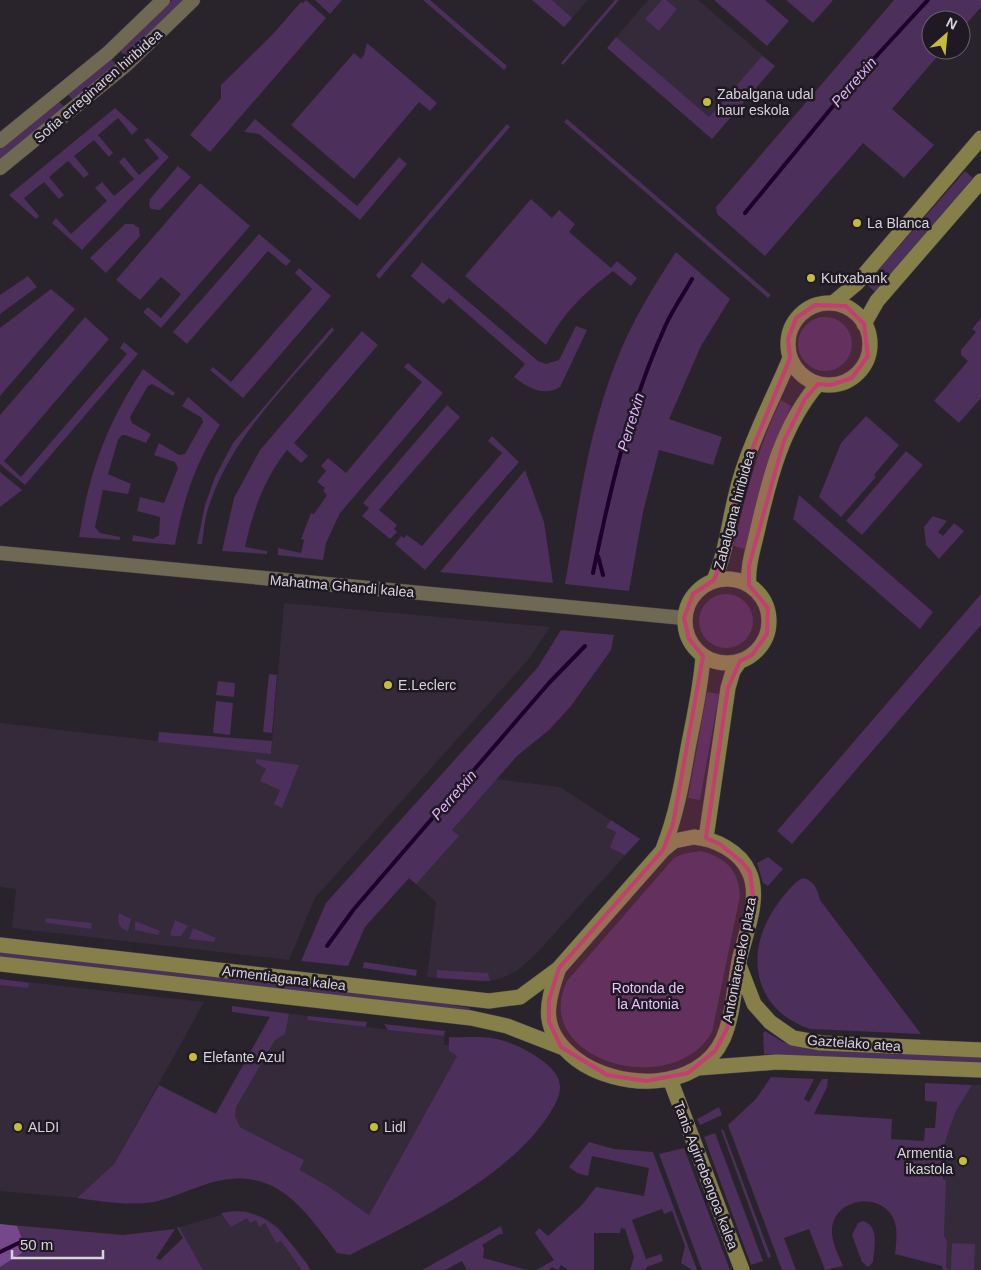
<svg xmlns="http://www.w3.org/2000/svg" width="981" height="1270" font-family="Helvetica,sans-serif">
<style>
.built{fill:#342a39}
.green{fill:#4c2f5a}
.forest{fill:#75478b}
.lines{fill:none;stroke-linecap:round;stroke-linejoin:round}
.stream{stroke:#1d002b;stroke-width:4}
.secondary-casing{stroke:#454048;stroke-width:15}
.primary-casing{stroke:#454048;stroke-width:16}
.secondary{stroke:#6f6853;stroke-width:14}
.primary{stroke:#867f49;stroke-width:15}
.marked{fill:#c63d74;fill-opacity:0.2;stroke:#c63d74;stroke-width:4;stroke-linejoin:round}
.poi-dot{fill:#c6bc3c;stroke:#1f1923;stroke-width:2}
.labels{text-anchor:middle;stroke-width:5;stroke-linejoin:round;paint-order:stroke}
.street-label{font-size:14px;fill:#d7d3d9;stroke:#1f1923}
.poi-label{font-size:14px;fill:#d7d3d9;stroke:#1f1923;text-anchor:start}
.park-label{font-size:14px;fill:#e8c2fc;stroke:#1f1923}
.water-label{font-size:15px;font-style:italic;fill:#e2b0fc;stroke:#1f1923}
</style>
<rect width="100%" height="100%" fill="#29232c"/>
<path class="built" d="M532,0h56l-24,27z
M648,0h50l77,66 -63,73 -105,-91z
M284,603l266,24 -22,33 -213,238 -26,62 -277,-32 4,-39 -16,-2v-164l271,31z
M496,779l64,8 80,52 -105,116 -18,16 -17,8 -17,3 -56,-5 9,-75 -27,-24z
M0,979l204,23 -90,162 -37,34 -77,-7z
M273,1011l35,5 -1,4 137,16v9h5v6l8,5 -88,159 -41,-29 -28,-16 4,-10 -89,-46z
M972,1085h9v185h-32l-3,-3 1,-26 -3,-5 1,-94 10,-29z
M234,1211h12l24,10 9,7 31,42h-110l-23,-42z"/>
<path class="green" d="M172,0h13l-60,57 -5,-7z
M306,0l20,18 -116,134 -20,-17 31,-37v-13l52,-51 28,-32 2,1z
M315,0h27l-12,14z
M423,0h7l77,66 -3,4z
M532,0h20l20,18 -8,9z
M615,0h4l-56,65 -2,-2z
M662,0h4l11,9 -18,22 -14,-12z
M714,0h51l24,21 -22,25z
M786,0h47l-20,23z
M894,0h87v7l-20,23v-10h-30v30h12l-51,59 42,36 -30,33 -41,-35 -98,113 -48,-42 -1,-7z
M616,37l93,80 53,-61 13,10 -63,73 -105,-91z
M367,43l70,60 -7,8 -11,-9 -65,77 -63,-54 63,-72 7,6 3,-4z
M111,58l5,7 -42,36 -6,-6z
M59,102l7,6 -66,52v-12z
M115,108l23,21 -6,6 -14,-17 -20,17 15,18 -4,4 -15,-17 -20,16 15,18 -5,4 -16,-17 -19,16 15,18 -5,4 -15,-17 -20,16 15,18 -3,3 -27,-24z
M255,119l102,87 42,-49 8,7 -47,56 -101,-86 -15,-2z
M567,119l204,176 -3,3 -204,-176z
M507,124l3,3 -131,152 -3,-4z
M148,138l21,19 -87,93 -30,-27 4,-5 15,16 36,-33 -12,-13 7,-6 12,14 20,-17 -15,-17 5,-5 15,18 20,-17 -15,-18z
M178,166l13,11 -31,33 -9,-1 -2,-4 1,-6z
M965,171l8,7 -98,114 -9,-8z
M200,183l50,43 -89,102 -18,-16 5,-5 13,11 20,-24 -20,-17 -21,23 -24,-20z
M531,199l21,19 7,-8 16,14 -6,8 42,36 6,-7 20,17 -6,8 -18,-15c-31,24 -47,39 -67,74l-81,-69z
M125,224h8l6,4 1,8 -34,37 -16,-15z
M259,234l32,27 -5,5 -18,-15 -81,93 -14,-12z
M676,252l54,47 -29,47 -32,73 53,18 -9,28 -54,-15 -16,62 -14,79 -64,-7c13,-75 23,-151 51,-222 15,-39 37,-75 60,-110z
M422,262l116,99 8,3 13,-4 17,-34 11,4 -27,57c-16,10 -32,1 -46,-10l11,-13 -76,-66 -6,6 -32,-28z
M299,268l32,28 -88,102 -33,-28 3,-3 18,15 81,-93 -17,-16z
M28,276l9,11 -37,27v-19z
M51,289l24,20 -75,87v-68z
M85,317l24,22 -105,122 17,16 106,-123 -7,-6 4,-6 14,12 -113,131 -25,-21v-49z
M798 344a27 27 0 1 1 54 0a27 27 0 1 1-54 0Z
M981,318v80l-22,25 -25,-22 34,-40 -7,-6v-5l15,-18 -4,-3z
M332,327l2,3c-45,53 -101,105 -124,173 -5,12 -6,27 -8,41h-5l8,-39 10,-28 18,-34z
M362,331l16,14 -84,98 14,13 -7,7 -14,-13c-23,29 -34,61 -42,97l22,4v3l-45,-3 12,-53 26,-48z
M408,363l35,30 -103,120 -14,30 -3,17 -45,-5v-7l23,5 3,-13 -3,-1 10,-26 3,1 13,-19 -4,-4 2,-3 -8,-6 9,-11 -5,-5 7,-8 18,15 76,-91 -18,-15z
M143,369l32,24 -2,3 -21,-12 -4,2 -18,31 2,6 19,11 -5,9 -21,-8h-3l-4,5 -10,34 23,10 -3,10 -25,-4 -8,37 5,6 20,4v3l-41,-3c10,-65 28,-114 64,-168z
M188,397l32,28c-25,38 -37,76 -45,120l-43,-4 1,-6 20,4 6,-4 1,-18 -23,-6 3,-14 24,6 14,-35 -3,-6 -21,-7 5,-12 20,12 6,-1 18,-32 -1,-4 -20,-12z
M781,400l10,6 -20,47 -26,96 -11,-3c11,-50 24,-99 47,-146z
M447,405l13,12 -81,93 18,15 -3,4 3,3 -7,7 -28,-23 7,-8 -6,-5z
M866,416l33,29 -25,30 2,2 -35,40 -22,-20 22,-54z
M492,436l27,26 -94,108 -30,-26 6,-8 3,2 3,-3 15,11 80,-93 -14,-12z
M906,451l17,14 -61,70 -16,-14z
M525,470l19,52 9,61 -113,-11z
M0,472l22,18 -22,17z
M799,495l134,117 -13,17 -127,-110z
M933,516l14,5 -9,11 5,4 11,-13 10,8 -25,28 -13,-14 -2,-18z
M981,594v31l-189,219 -15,-13z
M699 621a27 27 0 1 1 54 0a27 27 0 1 1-54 0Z
M561,630l53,5 -3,15 -40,56 -22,24 -32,26 -65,74 7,6 -43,48 -7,-6 -44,49 -17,39 -47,-5 25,-58 212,-236z
M269,674l8,1 -5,58 -9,-1z
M218,681l17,2 -1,14 -18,-2z
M707,692l12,2 -19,106 -12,-2z
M216,701l17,2 -3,32 -17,-2z
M159,732l113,9 -1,13 -113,-12z
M256,759l43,6 -17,43 -8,-4 6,-14 -20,-9 6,-12 -10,-6z
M611,820l29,19 -15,16 -15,-7 6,-16 -10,-5z
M700,851c25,6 39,19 40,45l-28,136c-40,70 -183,27 -145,-51l107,-123 9,-4z
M768,857l15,12 -15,17 -5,-3 -6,-20z
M803,878c12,3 14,11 17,22l101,134 -111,-5c-59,-20 -67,-80 -31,-127 6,-8 15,-20 24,-24z
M119,913l12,6 -3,12c-9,-2 -11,-9 -9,-18z
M46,918l46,5 -1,6 -43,-6 -3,-1z
M175,920l13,6 -7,10h-9l-2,-2z
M135,921l25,10 -2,4 -23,-5z
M193,928l23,10 -2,4 -25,-3z
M0,951l431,50 39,7 -1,4 -469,-55z
M364,962l53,8 -1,6 -53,-8z
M437,970l51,3 2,8 -53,-3z
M0,979l29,4 -1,5 -28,-3z
M232,1006l57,8 -4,20 -10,6 -39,67 -1,9 5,11 64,33 -4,10 28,16 41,29 88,-159 -8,-5v-14c14,1 29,-1 42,1 21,3 43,15 58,28 18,17 11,32 -1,50 -42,63 -132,105 -198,139l-13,-2c-36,-48 -64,-91 -133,-68 -19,6 -38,16 -58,18 -23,2 -47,-2 -69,-5l37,-34 45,-79 57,29 54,-97 -38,-5z
M308,1016l59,6 -1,5 -59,-7z
M384,1024l61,7 -1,5 -56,-6z
M765,1031l18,11 20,6 178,8v8l-217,-10 -1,-21z
M771,1077l43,2 -10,20 5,3 13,-23h6l-1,8 -13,27 78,5 -1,20 33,2 1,-13h10l2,-26 -12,-1v-18l47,2 -17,28 -10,29 -2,37 3,1 -2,56 3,5 -1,26 3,3h-6l-1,-4 -47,-12c1,-8 2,-18 1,-27 -6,-38 -67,-32 -64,7 1,11 7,22 11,32l-18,4 -16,-41 -25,9 12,32h-14l-54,-145 28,-26z
M719,1107l3,8 -22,10 -3,-6z
M723,1129l48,128 -3,1 -47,-128z
M715,1133l48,128 -12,4 -47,-128z
M589,1142l25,7 39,3 44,118h-5l-11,-7 4,-17 -13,-35 -8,3 -2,-5 -30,11 14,39 15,-5 2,7 -16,6 -2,3h-15l4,-13 -9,-28 -4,-1 -1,5h-26v37h-26l-7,-5 -3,5 -6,-3 -3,3h-13l18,-10 -19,-27 4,-5 9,8 34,-31 14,-18 48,9 5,-28 -57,-12 -4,20 -11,-3 -8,-6z
M684,1148l46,122h-28l-43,-116z
M234,1211c31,1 45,17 63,40 4,6 11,12 13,19h-8l-21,-29 -5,2 -11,-20 -6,4 -3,-7 -6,3 -3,-5 -16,9 -10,-14z
M863,1221c17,5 11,27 10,41l-5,5 -6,-5 -10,-27 6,-12z
M0,1224l123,11 52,-6 -19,29 4,2 23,-22 -6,-10 2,-1 24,43h-203z
M501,1226l2,8h-3l-18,11 2,3 -1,10 44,12h-60l-5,-9 -17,9h-23z
M952,1243l23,1 -1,26h-23z"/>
<path class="forest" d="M0,1224l17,2 8,21 -3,6 -22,14z"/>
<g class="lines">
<path class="stream" d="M745,213l112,-136 71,-77
M598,556l5,19
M593,573c17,-83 36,-166 71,-244 7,-17 19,-34 28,-50
M327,946l27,-37 195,-226 36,-37
M0,1252l25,-12"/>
<defs>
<path id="secondary" d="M0,141l108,-88 55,-53
M0,168l126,-103 67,-65
M0,553l684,65"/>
<path id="primary" d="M833,303l24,-20 124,-145
M788 344a41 41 0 1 1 82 0a41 41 0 1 1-82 0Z
M864,324l13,-23 104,-120
M685 621a42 42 0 1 1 84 0a42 42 0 1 1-84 0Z
M714,580c14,-32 16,-70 27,-104 12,-41 33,-79 49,-118
M749,585c-2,-19 5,-38 9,-57 12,-52 25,-103 60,-144
M694,837c21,2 46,14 55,35 12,24 -3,61 -9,85 -6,27 -6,57 -17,82 -25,54 -106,51 -147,20 -36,-28 -31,-53 -17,-91l104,-118 11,-9z
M706,838l22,-150 5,-17 7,-10
M663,849c13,-33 19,-66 25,-101 6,-31 13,-61 15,-92
M0,945l489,56 31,-4 38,-28
M0,964l471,54 36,8 54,21
M739,965l15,39 16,18 23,16 28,5 160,7
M698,1068l79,-6 204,8
M670,1079l72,191"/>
</defs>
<use href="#secondary" class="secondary-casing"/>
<use href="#primary" class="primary-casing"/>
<use href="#secondary" class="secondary"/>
<use href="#primary" class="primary"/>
</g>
<path class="marked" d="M815,305l31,1 18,18 4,32 -16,22 -22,7 -12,-1 -13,15 -21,42 -35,125v19l19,23 -1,26 -15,21 -12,6 -12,27 -22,150 14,6 23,19 7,9 3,23 -26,134 -12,22 -27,22 -42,8 -39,-6 -46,-28 -12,-25v-22l10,-32 104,-118 10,-26 30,-168 -14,-17 -5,-21 9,-24 21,-14 4,-10 23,-94 49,-118 -2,-19 8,-21z"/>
<g class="poi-dot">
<circle cx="707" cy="102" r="5"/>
<circle cx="857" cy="223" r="5"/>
<circle cx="811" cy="278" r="5"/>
<circle cx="388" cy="685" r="5"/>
<circle cx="193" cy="1057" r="5"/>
<circle cx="18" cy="1127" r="5"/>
<circle cx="374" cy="1127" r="5"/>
<circle cx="963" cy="1161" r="5"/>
</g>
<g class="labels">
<g class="street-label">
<text transform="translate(98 86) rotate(-41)" y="5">Sofia erreginaren hiribidea</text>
<text transform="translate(734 510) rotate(-75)" y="5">Zabalgana hiribidea</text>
<text transform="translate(342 586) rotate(5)" y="5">Mahatma Ghandi kalea</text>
<text transform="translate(739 960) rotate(-79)" y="5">Antoniareneko plaza</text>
<text transform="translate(284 978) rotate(7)" y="5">Armentiagana kalea</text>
<text transform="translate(854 1043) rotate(4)" y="5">Gaztelako atea</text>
<text transform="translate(706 1175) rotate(69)" y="5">Tanis Agirrebengoa kalea</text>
</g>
<g class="poi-label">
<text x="717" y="99">Zabalgana udal<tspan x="717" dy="16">haur eskola</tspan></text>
<text x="867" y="228">La Blanca</text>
<text x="821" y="283">Kutxabank</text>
<text x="398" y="690">E.Leclerc</text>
<text x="203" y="1062">Elefante Azul</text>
<text x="28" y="1132">ALDI</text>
<text x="384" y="1132">Lidl</text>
<text x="953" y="1158" text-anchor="end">Armentia<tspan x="953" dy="16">ikastola</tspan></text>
</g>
<g class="park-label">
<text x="648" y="993">Rotonda de<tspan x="648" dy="16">la Antonia</tspan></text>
</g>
<g class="water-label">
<text transform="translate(854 82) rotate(-49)" y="5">Perretxin</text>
<text transform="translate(631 422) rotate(-73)" y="5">Perretxin</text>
<text transform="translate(454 795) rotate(-49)" y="5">Perretxin</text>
</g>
</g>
<g transform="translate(946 35) rotate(27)"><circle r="24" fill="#1f1923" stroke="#69636c"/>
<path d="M0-4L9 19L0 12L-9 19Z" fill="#c6bc3c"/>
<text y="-8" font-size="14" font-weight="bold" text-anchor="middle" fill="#d7d3d9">N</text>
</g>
<path d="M12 1250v8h91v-8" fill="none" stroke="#d7d3d9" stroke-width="2.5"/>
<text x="20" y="1250" font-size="15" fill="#d7d3d9" stroke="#1f1923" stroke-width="4" paint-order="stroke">50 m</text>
</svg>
